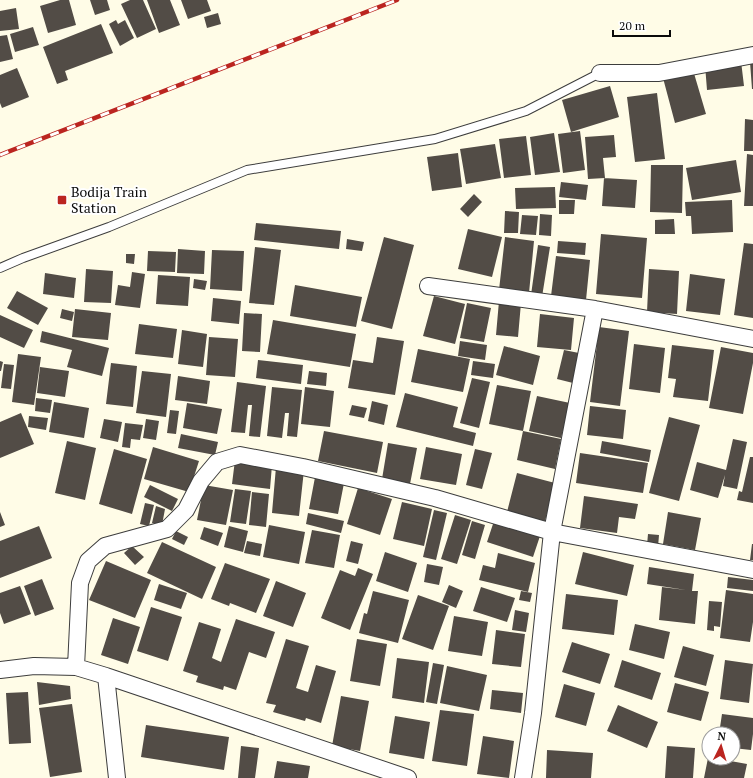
<svg xmlns="http://www.w3.org/2000/svg" width="753" height="778" font-family="'PT Serif',serif">
<style>
.building{fill:#524c46}
.lines{fill:none;stroke-linecap:round;stroke-linejoin:round}
.service-casing{stroke:#3d3d3d;stroke-width:10}
.minor-casing{stroke:#3d3d3d;stroke-width:18}
.service{stroke:#fff;stroke-width:8}
.minor{stroke:#fff;stroke-width:16}
.rail-casing{stroke:#bb2520;stroke-width:4.5}
.rail{stroke:#fff;stroke-width:3;stroke-dasharray:9;stroke-linecap:butt}
.poi-dot{fill:#bb2520;stroke:#fff;stroke-width:1.5}
.labels{text-anchor:middle;stroke-width:4;stroke-linejoin:round;paint-order:stroke}
.poi-label{font-size:14px;fill:#0a0a0a;stroke:#fff;text-anchor:start}
</style>
<rect width="100%" height="100%" fill="#fffce7"/>
<path class="building" d="M60,0h9l7,25 -28,8 -8,-27z
M90,0h17l3,10 -15,5z
M130,0h13l13,29 -19,9 -16,-34z
M147,0h23l10,25 -21,8z
M181,0h26l4,11 -23,8z
M16,8l3,21 -19,2v-20z
M218,13l3,11 -14,4 -3,-11z
M116,20l2,4 7,-4 9,18 -14,8 -11,-22z
M101,24l12,29 -48,18 3,9 -11,4 -14,-37z
M33,27l6,18 -24,7 -5,-18z
M7,35l6,24 -13,3v-26z
M741,61l3,25 -37,4 -2,-25z
M753,61v28h-1l-2,-27z
M17,68l12,29 -27,11 -2,-5v-28z
M693,70l13,44 -31,9 -12,-45z
M610,86l9,31 -48,15 -9,-32z
M657,93l8,66 -30,3 -8,-65z
M745,119l8,1v31h-9z
M580,131l5,39 -22,3 -5,-39z
M554,133l6,39 -25,3 -5,-38z
M614,135l2,22 -13,1 2,20 -17,1 -3,-42z
M526,136l5,39 -27,3 -5,-39z
M495,144l6,34 -35,6 -6,-35z
M458,153l4,34 -30,4 -5,-34z
M747,154l6,1v51h-9z
M736,160l5,32 -49,8 -6,-32z
M651,165h32l-1,48 -32,-1z
M604,178l33,2 -2,28 -33,-2z
M561,182l27,3 -2,15 -27,-3z
M555,187l1,21 -40,1 -1,-21z
M474,194l8,8 -14,15 -8,-8z
M559,200h16l-1,14h-15z
M732,200l1,32 -41,2 -1,-18h-5l-1,-14z
M505,211l14,1 -1,21h-14z
M540,214l12,1 -1,21 -12,-1z
M522,215l16,1 -2,19 -16,-1z
M674,219l1,15h-20v-14z
M256,223l85,8 -2,18 -85,-9z
M468,229l34,8 -10,40 -34,-8z
M601,234l46,4 -5,60 -46,-4z
M384,237l30,8 -22,84 -31,-8z
M505,237l29,4 -5,52 -30,-3z
M347,239l17,3 -2,9 -16,-2z
M558,241l28,2 -1,12 -28,-2z
M744,243l9,1v74l-19,-3z
M538,245l12,2 -8,50 -11,-2z
M255,247l26,3 -7,55 -25,-2z
M178,249l27,2 -1,23 -27,-1z
M212,250l32,1 -2,40 -32,-2z
M148,251l28,1 -1,20 -28,-1z
M126,254h9l-1,10 -8,-1z
M556,256l34,4 -4,40 -35,-4z
M86,269l27,2 -2,32 -27,-1z
M649,269l30,2 -2,43 -30,-2z
M132,272l13,2 -5,34 -25,-3 3,-20 12,2z
M45,273l31,5 -2,20 -31,-4z
M690,274l35,5 -5,36 -34,-4z
M158,275l32,2 -2,29 -32,-2z
M194,279l13,2 -2,9 -12,-2z
M295,285l67,12 -6,30 -66,-11z
M17,291l31,17 -10,17 -31,-17z
M434,296l31,8 -10,40 -32,-8z
M213,298l28,3 -2,23 -28,-3z
M499,301l22,2 -3,34 -22,-2z
M467,303l24,5 -7,34 -24,-4z
M62,309l12,3 -2,9 -12,-3z
M75,309l36,4 -3,27 -36,-3z
M244,313l18,1 -2,38 -18,-1z
M540,314l34,4 -3,32 -34,-3z
M0,315l33,15 -9,18 -24,-11z
M273,320l83,14 -6,33 -83,-13z
M139,324l38,5 -4,29 -38,-4z
M599,327l30,4 -9,75 -30,-4z
M182,330l25,4 -4,33 -25,-3z
M42,331l67,17 -7,28 -35,-9 5,-17 -32,-8z
M209,337l29,2 -3,38 -29,-2z
M377,337l27,4 -9,54 -47,-7 5,-28 20,3z
M460,341l27,4 -2,15 -27,-4z
M634,344l31,4 -5,45 -31,-4z
M672,345l42,5 -6,51 -35,-4 3,-18 -8,-1z
M504,346l36,10 -7,29 -37,-10z
M721,347l32,6v10l-10,51 -34,-6z
M418,349l52,10 -7,33 -52,-10z
M564,350l15,3 -6,30 -16,-4z
M18,354l23,3 -7,48 -22,-3z
M258,360l45,5 -2,19 -45,-6z
M0,361l3,1 -2,9h-1z
M473,361l22,3 -2,14 -22,-3z
M111,363l26,3 -4,41 -27,-3z
M4,364l10,1 -3,24 -10,-1z
M40,367l29,4 -4,26 -28,-4z
M142,371l29,3 -5,43 -30,-4z
M309,371l18,2 -1,13 -19,-2z
M178,376l32,5 -3,23 -32,-4z
M472,378l18,4 -11,46 -19,-5z
M237,382l29,4 -6,51 -11,-1 3,-31h-4l-3,28 -14,-1z
M497,385l34,6 -8,40 -34,-7z
M272,387l30,3 -5,47 -10,-1 2,-23h-4l-3,25 -15,-2z
M305,387l29,4 -4,36 -29,-3z
M405,393l53,14 -5,20 23,6 -3,13 -77,-19z
M537,396l33,7 -9,35 -32,-7z
M36,398l16,2 -2,13 -15,-2z
M372,401l16,4 -4,20 -16,-4z
M54,402l35,6 -5,30 -35,-6z
M187,403l35,6 -5,25 -34,-6z
M352,405l15,3 -3,10 -15,-3z
M590,406l36,4 -3,29 -36,-4z
M170,410l9,1 -3,23 -9,-1z
M21,413l13,31 -34,14v-36z
M29,416l19,2 -2,12 -18,-3z
M669,417l31,8 -21,76 -30,-8z
M104,419l18,3 -4,20 -18,-4z
M146,419l13,2 -3,19 -13,-2z
M125,423l18,2 -3,15 -9,-1 -1,9 -8,-1z
M324,431l59,11 -6,31 -59,-12z
M523,431l38,8 -6,30 -38,-9z
M181,434l37,8 -3,13 -37,-7z
M733,439l14,3 -10,47 -14,-3 2,-11 -7,23 -28,-8 7,-28 29,8z
M67,441l29,7 -11,52 -30,-7z
M602,441l49,9 -2,12 -49,-9z
M388,443l29,5 -7,36 -28,-5z
M153,447l46,14 -10,31 -45,-13z
M426,447l36,7 -6,31 -36,-6z
M114,449l33,10 -15,55 -33,-10z
M475,449l17,4 -10,36 -16,-4z
M580,453l68,10 -5,30 -67,-10z
M750,457h3v46l-16,-3 2,-9 3,1z
M235,460l37,5 -2,24 -38,-5z
M276,467l28,3 -5,46 -27,-3z
M316,472l29,6 -7,36 -29,-5z
M517,473l38,10 -10,38 -38,-9z
M150,485l28,14 -6,12 -28,-14z
M204,485l29,5 -7,35 -29,-5z
M358,488l34,11 -12,36 -33,-11z
M235,489l16,2 -5,33 -16,-2z
M252,492l17,2 -3,33 -17,-2z
M584,496l54,8 -3,15 -16,-2 -2,16 -37,-5z
M402,502l30,7 -8,37 -31,-7z
M145,503l9,2 -5,21 -9,-2z
M156,506l9,3 -3,16 -10,-2z
M434,510l13,3 -11,47 -13,-3z
M0,512l5,13 -5,2z
M668,512l33,6 -6,32 -32,-6z
M308,513l36,8 -3,12 -35,-9z
M455,515l16,5 -14,44 -16,-5z
M472,521l13,4 -10,34 -13,-4z
M494,521l46,15 -7,21 -46,-15z
M269,525l36,7 -6,32 -36,-7z
M39,526l13,32 -52,20v-37z
M229,526l19,5 -5,21 -19,-5z
M204,527l19,6 -5,13 -18,-7z
M312,530l28,5 -6,33 -29,-5z
M176,531l12,6 -4,8 -12,-6z
M648,534l11,1 -1,12 -11,-2z
M247,541l15,3 -2,12 -16,-3z
M351,541l12,3 -5,20 -12,-3z
M162,542l54,25 -14,32 -55,-26z
M752,544h1v16h-3z
M132,546l12,11 -9,8 -11,-12z
M385,552l32,11 -9,29 -32,-11z
M583,552l51,13 -7,31 -52,-12z
M498,553l37,10 -7,29 -49,-12 4,-15 12,3z
M106,561l45,19 -16,38 -46,-18z
M225,563l45,16 -14,34 -26,-10 -1,3 -18,-7z
M427,564l16,3 -4,18 -15,-3z
M649,567l45,7 -2,17h6l-3,33 -36,-4 3,-33 24,3 -39,-6z
M358,568l15,6 -23,56 -29,-12 19,-48 15,6z
M728,577l25,3v11l-26,-3z
M42,579l12,30 -19,7 -11,-30z
M276,581l30,12 -13,34 -30,-11z
M159,584l28,9 -6,16 -27,-9z
M449,585l14,6 -7,17 -14,-6z
M20,586l11,28 -27,10 -4,-11v-20z
M481,587l34,11 -8,24 -34,-11z
M726,590l27,4v28l-3,20 -30,-4z
M373,591l36,9 -11,43 -39,-10 5,-20 3,1z
M521,591l11,2 -2,9 -11,-2z
M566,594l52,6 -4,35 -52,-6z
M418,595l31,11 -16,44 -31,-11z
M709,601l13,1 -2,25 -6,-1v5l-7,-1z
M151,607l31,10 -14,44 -31,-10z
M515,610l14,3 -3,19 -14,-2z
M454,616l34,6 -6,34 -34,-5z
M113,618l27,9 -12,37 -27,-9z
M236,619l39,13 -9,26 -17,-6 -13,38 -12,-4 -1,4 -27,-8 2,-6 -15,-5 16,-49 22,7 -9,29 9,4z
M635,624l35,8 -6,27 -35,-9z
M496,630l29,4 -4,33 -29,-3z
M286,639l23,7 -13,42 12,4 8,-27 20,6 -15,52 -15,-5 -1,3 -32,-9 3,-7 -10,-2z
M357,639l30,5 -7,42 -30,-5z
M572,642l38,12 -10,30 -38,-12z
M683,646l31,9 -8,31 -32,-9z
M397,658l32,4 -5,41 -32,-5z
M622,660l39,13 -9,27 -38,-13z
M725,660l28,4 -4,39 -29,-4z
M433,663l11,2 -7,39 -11,-2z
M447,666l40,9 -8,36 -39,-8z
M37,682l33,4 1,13 -32,6z
M675,683l34,9 -8,29 -34,-9z
M564,684l31,9 -9,33 -31,-9z
M492,690l31,3 -2,20 -31,-4z
M28,692l3,51 -22,1 -3,-51z
M341,696l28,5 -9,50 -28,-5z
M72,704l10,68 -32,5 -11,-69z
M618,705l40,17 -11,26 -40,-17z
M440,710l34,4 -7,52 -35,-5z
M722,714l31,4v16l-2,16 -18,-2v-14h-14z
M395,716l35,6 -6,37 -35,-6z
M146,725l83,12 -5,33 -83,-13z
M483,736l31,5 -5,37 -32,-4z
M241,746l18,2 -4,30h-17z
M667,746l28,2 -2,30h-28z
M547,750l46,3 -2,25h-45z
M708,758h6l33,6 -3,14h-40z
M277,761l33,5 -2,12h-34z"/>
<g class="lines">
<defs>
<path id="service" d="M0,268l23,-10 86,-31 138,-57 188,-31 91,-28 74,-38"/>
<path id="minor" d="M600,73h59l94,-18
M428,286l167,23 158,30
M76,667l4,-84 8,-22 17,-15 62,-17 19,-19 15,-29 16,-19 23,-7 63,12 132,31 117,34 201,38
M0,670l34,-4 42,1 30,9 302,102
M106,676l11,102
M523,778l10,-65 19,-181 43,-223"/>
</defs>
<use href="#service" class="service-casing"/>
<use href="#minor" class="minor-casing"/>
<use href="#service" class="service"/>
<use href="#minor" class="minor"/>
<defs>
<path id="rail" d="M0,155l397,-155"/>
</defs>
<use href="#rail" class="rail-casing"/>
<use href="#rail" class="rail"/>
</g>
<rect class="poi-dot" x="57" y="195" width="10" height="10" rx="2"/>
<g class="labels">
<g class="poi-label">
<text x="71" y="197">Bodija Train<tspan x="71" dy="16">Station</tspan></text>
</g>
</g>
<g transform="translate(721 746) rotate(5)"><circle r="19" fill="#ffffff" stroke="#9d9d9d"/>
<path d="M0-3L7 15L0 10L-7 15Z" fill="#bb2520"/>
<text y="-6" font-size="11" font-weight="bold" text-anchor="middle" fill="#0a0a0a">N</text>
</g>
<path d="M613 30v6h57v-6" fill="none" stroke="#0a0a0a" stroke-width="2"/>
<text x="619" y="30" font-size="12" fill="#0a0a0a" stroke="#ffffff" stroke-width="3" paint-order="stroke">20 m</text>
</svg>
